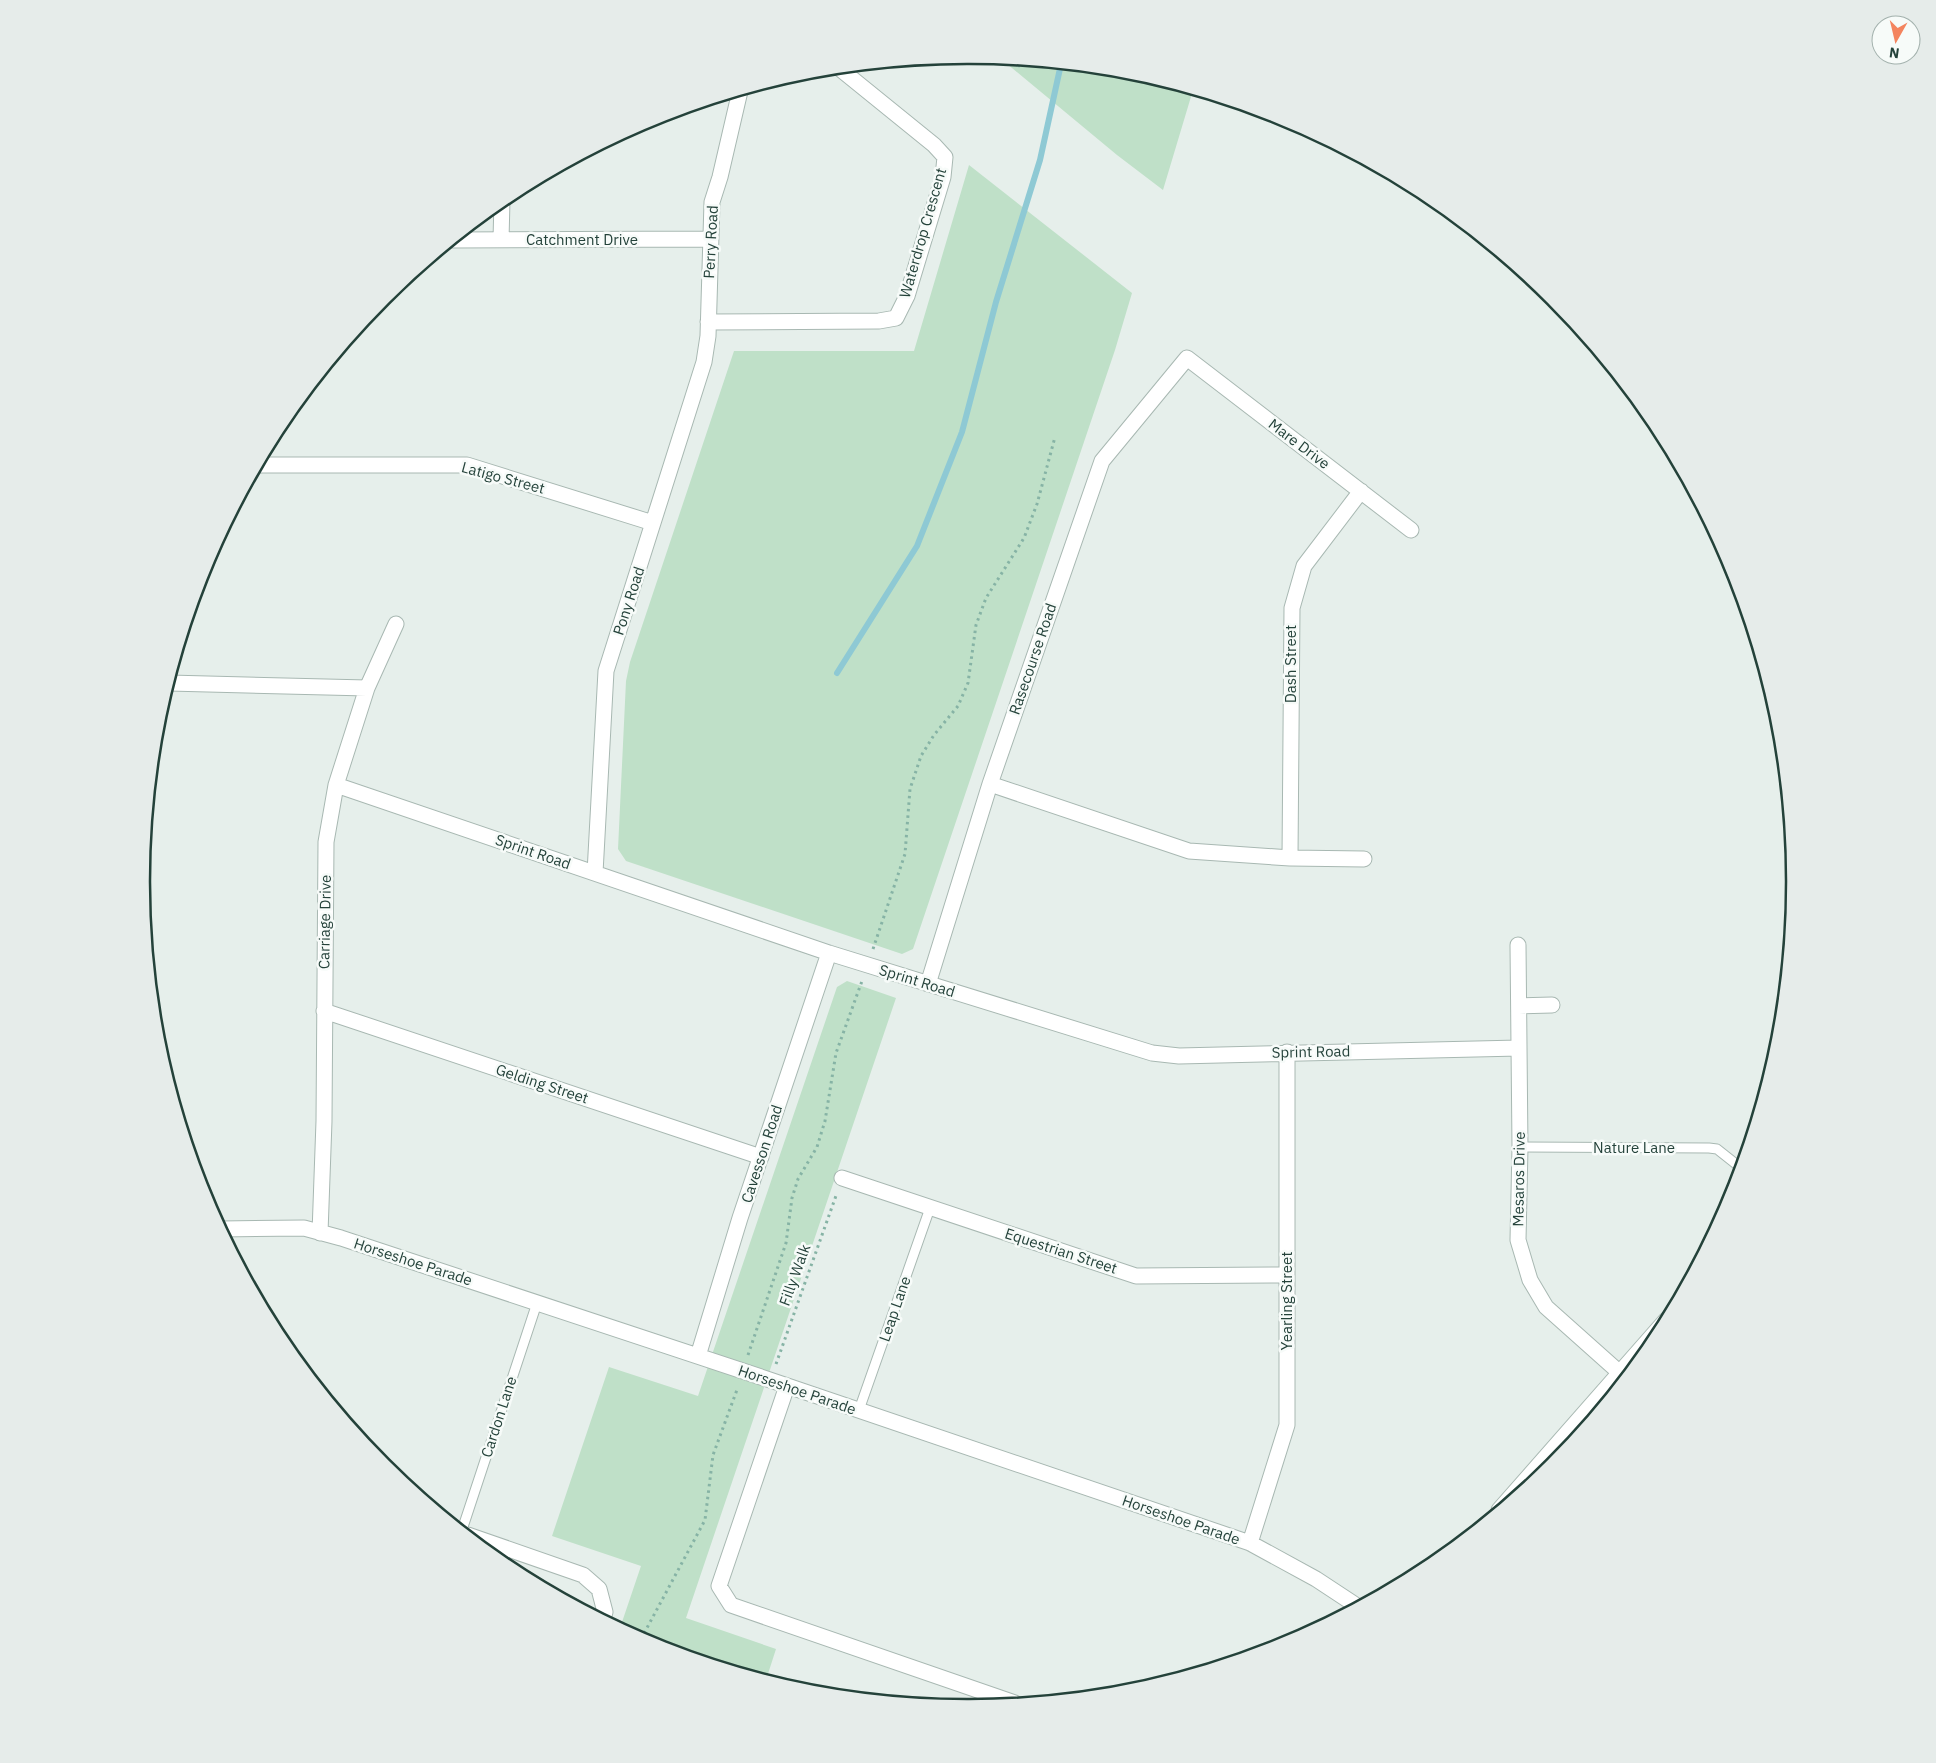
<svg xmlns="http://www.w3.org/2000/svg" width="1936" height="1763" font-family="'IBM Plex Sans',sans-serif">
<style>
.green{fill:#bfe0c8}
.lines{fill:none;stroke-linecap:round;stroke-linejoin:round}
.stream{stroke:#8ec9d4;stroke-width:6}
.service-casing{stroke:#a8b8b2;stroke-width:11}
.minor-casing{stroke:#a8b8b2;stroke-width:17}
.tertiary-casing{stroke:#a8b8b2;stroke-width:17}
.path{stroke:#86b3a5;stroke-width:3;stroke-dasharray:2.5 4;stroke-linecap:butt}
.service{stroke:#fff;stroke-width:9}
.minor{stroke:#fff;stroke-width:15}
.tertiary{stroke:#fff;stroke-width:15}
.labels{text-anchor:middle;stroke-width:5;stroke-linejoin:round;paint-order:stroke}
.street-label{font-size:15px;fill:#24423a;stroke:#f7fbf9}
.rim{fill:none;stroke:#24423a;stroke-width:2.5}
</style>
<rect width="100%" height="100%" fill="#e6efeb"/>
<path class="green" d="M1000,58l130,13 63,19 -30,100 -46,-35z
M969,165l163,128 -17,57 -202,599 -11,5 -276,-93 -8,-12 8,-168 4,-19 104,-311h180z
M847,981l49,17 -210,620 90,31 -10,31 -115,-35 -31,-17 21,-62 -89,-30 57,-169 89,29 139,-409z"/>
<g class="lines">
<path class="stream" d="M837,673l80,-127 45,-114 34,-130 44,-142 21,-96"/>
<defs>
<path id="service" d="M1520,1147l189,1 8,1 24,19
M859,1410l71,-202
M462,1530l75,-227"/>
<path id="minor" d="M453,240l258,-1
M501,240l1,-40
M708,322l171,-1 17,-3 11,-22 36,-119 2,-20 -11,-12 -95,-77
M258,465h209l186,58
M169,683l198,5
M990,784l199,67 101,7 74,1
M336,785l493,168 323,100 27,3 340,-8
M1290,858l2,-250 12,-42 57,-75
M595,873l11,-202 98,-309 4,-26 4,-134 8,-25 20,-86
M1518,945l2,202 -2,93 12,40 16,27 74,66
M928,984l62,-200 112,-323 85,-103 224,172
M1519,1006l33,-1
M324,1011l437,146
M842,1178l294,98 151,-1
M221,1229l83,-1 37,10 429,142 480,163 66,36 41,27
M320,1233l4,-112 2,-279 10,-57 31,-97 29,-64
M698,1356l42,-138 89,-265
M787,1386l-68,200 12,19 284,98
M468,1535l115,40 16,14 6,23 -2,7
M1250,1543l37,-118v-373"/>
<path id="tertiary" d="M1499,1510l167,-190"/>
</defs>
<use href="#service" class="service-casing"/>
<use href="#minor" class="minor-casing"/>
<use href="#tertiary" class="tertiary-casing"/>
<path class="path" d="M1018,67l2,-7
M873,949l32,-95 5,-65 11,-33 13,-21 24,-29 10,-23 8,-58 10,-27 38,-60 13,-34 18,-67
M748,1355l38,-112 6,-45 6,-19 19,-32 8,-26 11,-68 26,-72
M776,1364l61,-171
M641,1639l64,-119 8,-65 25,-68"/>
<use href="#service" class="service"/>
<use href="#minor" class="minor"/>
<use href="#tertiary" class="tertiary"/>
</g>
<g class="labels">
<g class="street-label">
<text transform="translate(923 233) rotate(-74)" y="5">Waterdrop Crescent</text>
<text x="582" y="245">Catchment Drive</text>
<text transform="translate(711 242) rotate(-87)" y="5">Perry Road</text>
<text transform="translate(1299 444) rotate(37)" y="5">Mare Drive</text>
<text transform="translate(503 478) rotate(15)" y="5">Latigo Street</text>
<text transform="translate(629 601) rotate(-72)" y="5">Pony Road</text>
<text transform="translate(1033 659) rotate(-71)" y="5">Rasecourse Road</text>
<text transform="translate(1291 664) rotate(-90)" y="5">Dash Street</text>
<text transform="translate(533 852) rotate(19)" y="5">Sprint Road</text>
<text transform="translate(325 922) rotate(-89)" y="5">Carriage Drive</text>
<text transform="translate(917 981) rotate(17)" y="5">Sprint Road</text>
<text transform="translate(1311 1052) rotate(-1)" y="5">Sprint Road</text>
<text transform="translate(542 1084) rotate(18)" y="5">Gelding Street</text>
<text x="1634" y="1153">Nature Lane</text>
<text transform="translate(762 1154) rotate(-72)" y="5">Cavesson Road</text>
<text transform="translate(1519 1179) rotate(-89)" y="5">Mesaros Drive</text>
<text transform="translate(1061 1251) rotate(18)" y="5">Equestrian Street</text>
<text transform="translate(413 1262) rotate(18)" y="5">Horseshoe Parade</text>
<text transform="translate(795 1275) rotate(-70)" y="5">Filly Walk</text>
<text transform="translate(1287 1301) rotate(-90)" y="5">Yearling Street</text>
<text transform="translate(895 1309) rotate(-71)" y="5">Leap Lane</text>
<text transform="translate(797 1390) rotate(19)" y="5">Horseshoe Parade</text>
<text transform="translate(499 1417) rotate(-72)" y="5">Cardon Lane</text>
<text transform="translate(1181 1520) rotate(19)" y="5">Horseshoe Parade</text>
</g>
</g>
<path d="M0 0H1936V1763H0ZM967 64H969A817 817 0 0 1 1786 881V882A817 817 0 0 1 969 1699H967A817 817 0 0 1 150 882V881A817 817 0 0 1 967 64Z" fill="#e6ecea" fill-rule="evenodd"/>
<path class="rim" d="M967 64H969A817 817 0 0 1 1786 881V882A817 817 0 0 1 969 1699H967A817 817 0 0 1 150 882V881A817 817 0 0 1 967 64Z"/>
<g transform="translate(1896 40) rotate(188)"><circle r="24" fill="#f7fbf9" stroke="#a3b1ad"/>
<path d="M0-4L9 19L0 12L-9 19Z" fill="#f4845f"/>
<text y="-8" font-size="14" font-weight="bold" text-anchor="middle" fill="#24423a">N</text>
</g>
</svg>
